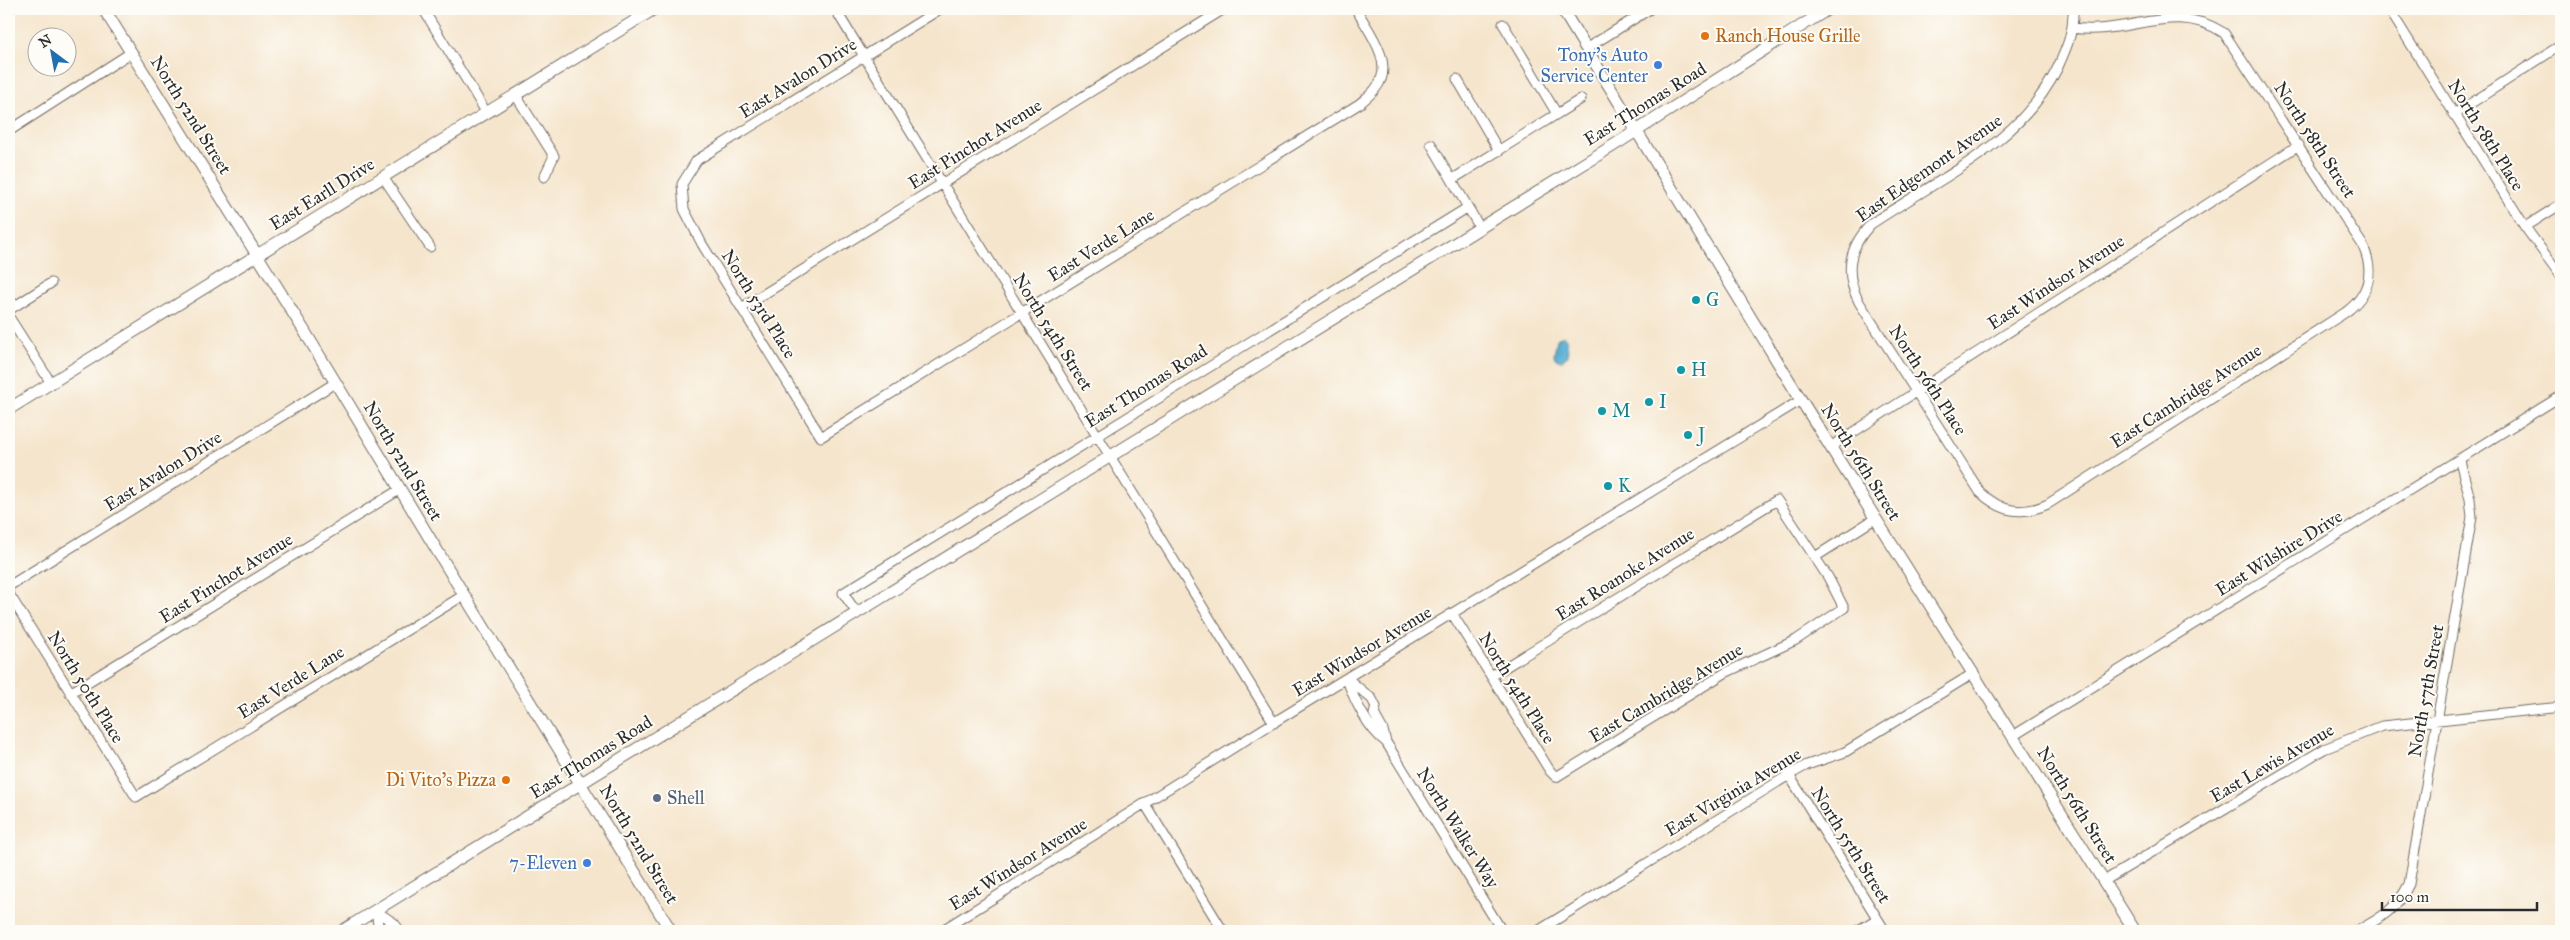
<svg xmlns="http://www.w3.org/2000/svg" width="2570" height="940" font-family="'IM FELL Great Primer',serif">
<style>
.water{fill:#57afd4;stroke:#416d80}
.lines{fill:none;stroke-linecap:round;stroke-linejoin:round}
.street-casing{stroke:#726c63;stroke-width:11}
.secondary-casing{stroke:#726c63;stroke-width:13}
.street{stroke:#fff;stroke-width:9}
.secondary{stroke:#fff;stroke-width:11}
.food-dot{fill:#e8710a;stroke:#fdfcf7;stroke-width:2}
.shop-dot{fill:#3f7fe0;stroke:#fdfcf7;stroke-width:2}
.culture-dot{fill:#0f9aa8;stroke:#fdfcf7;stroke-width:2}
.service-dot{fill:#5c6f8a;stroke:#fdfcf7;stroke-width:2}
.labels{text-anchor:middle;stroke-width:4;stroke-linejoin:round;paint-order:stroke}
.food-label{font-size:18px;fill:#c56008;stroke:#fdfcf7;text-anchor:start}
.shop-label{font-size:18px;fill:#366cbe;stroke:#fdfcf7;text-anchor:end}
.street-label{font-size:18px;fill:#2b2b2b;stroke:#fdfcf7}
.culture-label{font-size:18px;fill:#0d838f;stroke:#fdfcf7;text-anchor:start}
.service-label{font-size:18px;fill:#4e5e75;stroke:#fdfcf7;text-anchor:start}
</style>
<rect width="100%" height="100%" fill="#fdfcf7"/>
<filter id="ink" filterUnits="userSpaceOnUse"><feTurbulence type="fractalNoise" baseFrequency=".02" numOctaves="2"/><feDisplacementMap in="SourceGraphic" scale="10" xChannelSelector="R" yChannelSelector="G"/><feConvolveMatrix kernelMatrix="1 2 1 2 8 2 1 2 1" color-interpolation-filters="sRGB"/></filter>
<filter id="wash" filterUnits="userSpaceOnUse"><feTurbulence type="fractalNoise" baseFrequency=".0096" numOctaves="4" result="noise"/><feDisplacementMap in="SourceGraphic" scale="20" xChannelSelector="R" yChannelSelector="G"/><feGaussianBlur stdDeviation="1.12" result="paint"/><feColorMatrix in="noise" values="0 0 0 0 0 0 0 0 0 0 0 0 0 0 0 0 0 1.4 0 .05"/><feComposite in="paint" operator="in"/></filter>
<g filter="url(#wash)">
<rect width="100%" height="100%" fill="#f5e5cc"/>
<path class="water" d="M1564,335l3,4 1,17 -7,5 -5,-2 -2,-4 3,-16z"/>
</g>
<g filter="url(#ink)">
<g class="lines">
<defs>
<path id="street" d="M423,9l63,103
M835,9l439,714
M940,9l-243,151 -15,24 2,25 18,35 119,193 538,-333c6,-5 13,-10 17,-16 20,-24 -8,-58 -20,-79
M2389,9l136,218 36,49
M1503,24l54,90
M2072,28c57,8 102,-28 152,5l138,211c13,27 8,50 -16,68l-298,192c-27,12 -47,8 -68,-12l-121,-190c-15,-29 -11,-54 12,-78 68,-46 150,-80 187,-157 9,-20 16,-36 15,-58
M1587,48l63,-39
M1457,79l42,72
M515,94l39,62 -10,21
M2453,115l108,-70
M9,131l123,-79
M1431,144l49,84
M383,177l47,70
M1453,179l128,-80
M2525,227l36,-23
M743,307l481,-298
M9,310l42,-27
M9,317l42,66
M1832,446l467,-301
M1815,557l61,-39
M9,586l326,-203
M9,594l127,203 328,-202
M857,613l-14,-20 624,-385
M1453,615l97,156 6,6 169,-104 71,-33 48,-32 -16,-31 -51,-77 -286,176
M1347,679c7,21 21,50 39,63l116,189
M1348,679l24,20 4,8 -2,7 9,16 3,12
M70,693l329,-203
M2013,736l548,-340
M1789,775l96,156
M1145,804l78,127
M2104,881l220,-132 58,-23 179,-19
M376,911l18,12 6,8
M376,911l3,20
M941,931l335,-210 525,-321
M1538,931l251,-156 18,-10 38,-13 129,-79
M1857,931l20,-12
M2357,931c24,-13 40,-22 52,-47l63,-367 -2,-18 -10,-38"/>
<path id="secondary" d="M104,9l201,323 159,263 207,336
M1562,9l239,391 334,531
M9,409l645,-400
M342,931l1277,-789 209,-133"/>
</defs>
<use href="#street" class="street-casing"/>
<use href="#secondary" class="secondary-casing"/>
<use href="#street" class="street"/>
<use href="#secondary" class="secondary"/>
</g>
</g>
<g class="food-dot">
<circle cx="1705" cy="36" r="5"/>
<circle cx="506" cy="780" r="5"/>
</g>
<g class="shop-dot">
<circle cx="1658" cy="65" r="5"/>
<circle cx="587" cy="863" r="5"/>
</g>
<g class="culture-dot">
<circle cx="1696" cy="300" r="5"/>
<circle cx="1681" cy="370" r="5"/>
<circle cx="1649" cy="402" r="5"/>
<circle cx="1602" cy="411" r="5"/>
<circle cx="1688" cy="435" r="5"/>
<circle cx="1608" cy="486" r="5"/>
</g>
<circle class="service-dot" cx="657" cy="798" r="5"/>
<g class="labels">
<g class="food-label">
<text x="1715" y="42">Ranch House Grille</text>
<text x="496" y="786" text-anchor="end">Di Vito's Pizza</text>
</g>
<g class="shop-label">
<text x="1648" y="61">Tony’s Auto<tspan x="1648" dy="21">Service Center</tspan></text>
<text x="577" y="869">7-Eleven</text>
</g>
<g class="street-label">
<text transform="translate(798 78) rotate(-32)" y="6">East Avalon Drive</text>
<text transform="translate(1645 104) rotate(-32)" y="6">East Thomas Road</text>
<text transform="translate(191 115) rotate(58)" y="6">North 52nd Street</text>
<text transform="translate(2486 135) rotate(58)" y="6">North 58th Place</text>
<text transform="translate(2315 140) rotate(57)" y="6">North 58th Street</text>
<text transform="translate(975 144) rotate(-32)" y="6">East Pinchot Avenue</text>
<text transform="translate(1929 168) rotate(-35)" y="6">East Edgemont Avenue</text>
<text transform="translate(322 194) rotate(-32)" y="6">East Earll Drive</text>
<text transform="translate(1101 245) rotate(-32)" y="6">East Verde Lane</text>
<text transform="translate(2056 282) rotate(-33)" y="6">East Windsor Avenue</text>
<text transform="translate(759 304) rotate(58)" y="6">North 53rd Place</text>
<text transform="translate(1053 332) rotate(58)" y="6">North 54th Street</text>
<text transform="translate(1928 380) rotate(57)" y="6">North 56th Place</text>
<text transform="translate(1146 386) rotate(-32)" y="6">East Thomas Road</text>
<text transform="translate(2186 396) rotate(-33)" y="6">East Cambridge Avenue</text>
<text transform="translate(403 461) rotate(59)" y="6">North 52nd Street</text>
<text transform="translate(1861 462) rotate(58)" y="6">North 56th Street</text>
<text transform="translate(163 471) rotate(-32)" y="6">East Avalon Drive</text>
<text transform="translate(2279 553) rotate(-32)" y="6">East Wilshire Drive</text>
<text transform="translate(1625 574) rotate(-32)" y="6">East Roanoke Avenue</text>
<text transform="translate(226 578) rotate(-32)" y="6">East Pinchot Avenue</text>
<text transform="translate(1362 651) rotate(-31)" y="6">East Windsor Avenue</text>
<text transform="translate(291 682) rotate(-32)" y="6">East Verde Lane</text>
<text transform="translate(86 687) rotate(58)" y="6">North 50th Place</text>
<text transform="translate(1517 688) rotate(58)" y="6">North 54th Place</text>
<text transform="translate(2426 691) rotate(-80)" y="6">North 57th Street</text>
<text transform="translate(1666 693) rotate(-31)" y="6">East Cambridge Avenue</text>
<text transform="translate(591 757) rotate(-32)" y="6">East Thomas Road</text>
<text transform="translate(2272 763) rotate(-30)" y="6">East Lewis Avenue</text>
<text transform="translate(1733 792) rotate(-31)" y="6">East Virginia Avenue</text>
<text transform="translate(2077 805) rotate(58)" y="6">North 56th Street</text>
<text transform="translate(1458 828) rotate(58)" y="6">North Walker Way</text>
<text transform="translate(639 844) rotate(59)" y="6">North 52nd Street</text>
<text transform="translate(1851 845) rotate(58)" y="6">North 55th Street</text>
<text transform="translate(1018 864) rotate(-32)" y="6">East Windsor Avenue</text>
</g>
<g class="culture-label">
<text x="1706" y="306">G</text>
<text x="1691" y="376">H</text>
<text x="1659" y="408">I</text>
<text x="1612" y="417">M</text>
<text x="1698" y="441">J</text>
<text x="1618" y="492">K</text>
</g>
<g class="service-label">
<text x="667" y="804">Shell</text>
</g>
</g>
<rect width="2570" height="940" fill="none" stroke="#fdfcf7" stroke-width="30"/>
<g transform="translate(52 52) rotate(328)"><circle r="24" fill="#fdfcf7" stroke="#a9a8a5"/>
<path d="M0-4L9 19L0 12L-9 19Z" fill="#1f6fb2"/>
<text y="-8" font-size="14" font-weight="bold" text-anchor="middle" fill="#2b2b2b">N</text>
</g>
<path d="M2382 902v8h155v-8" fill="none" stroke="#2b2b2b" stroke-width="2.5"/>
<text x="2390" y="902" font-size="15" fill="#2b2b2b" stroke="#fdfcf7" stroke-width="4" paint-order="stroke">100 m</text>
</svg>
